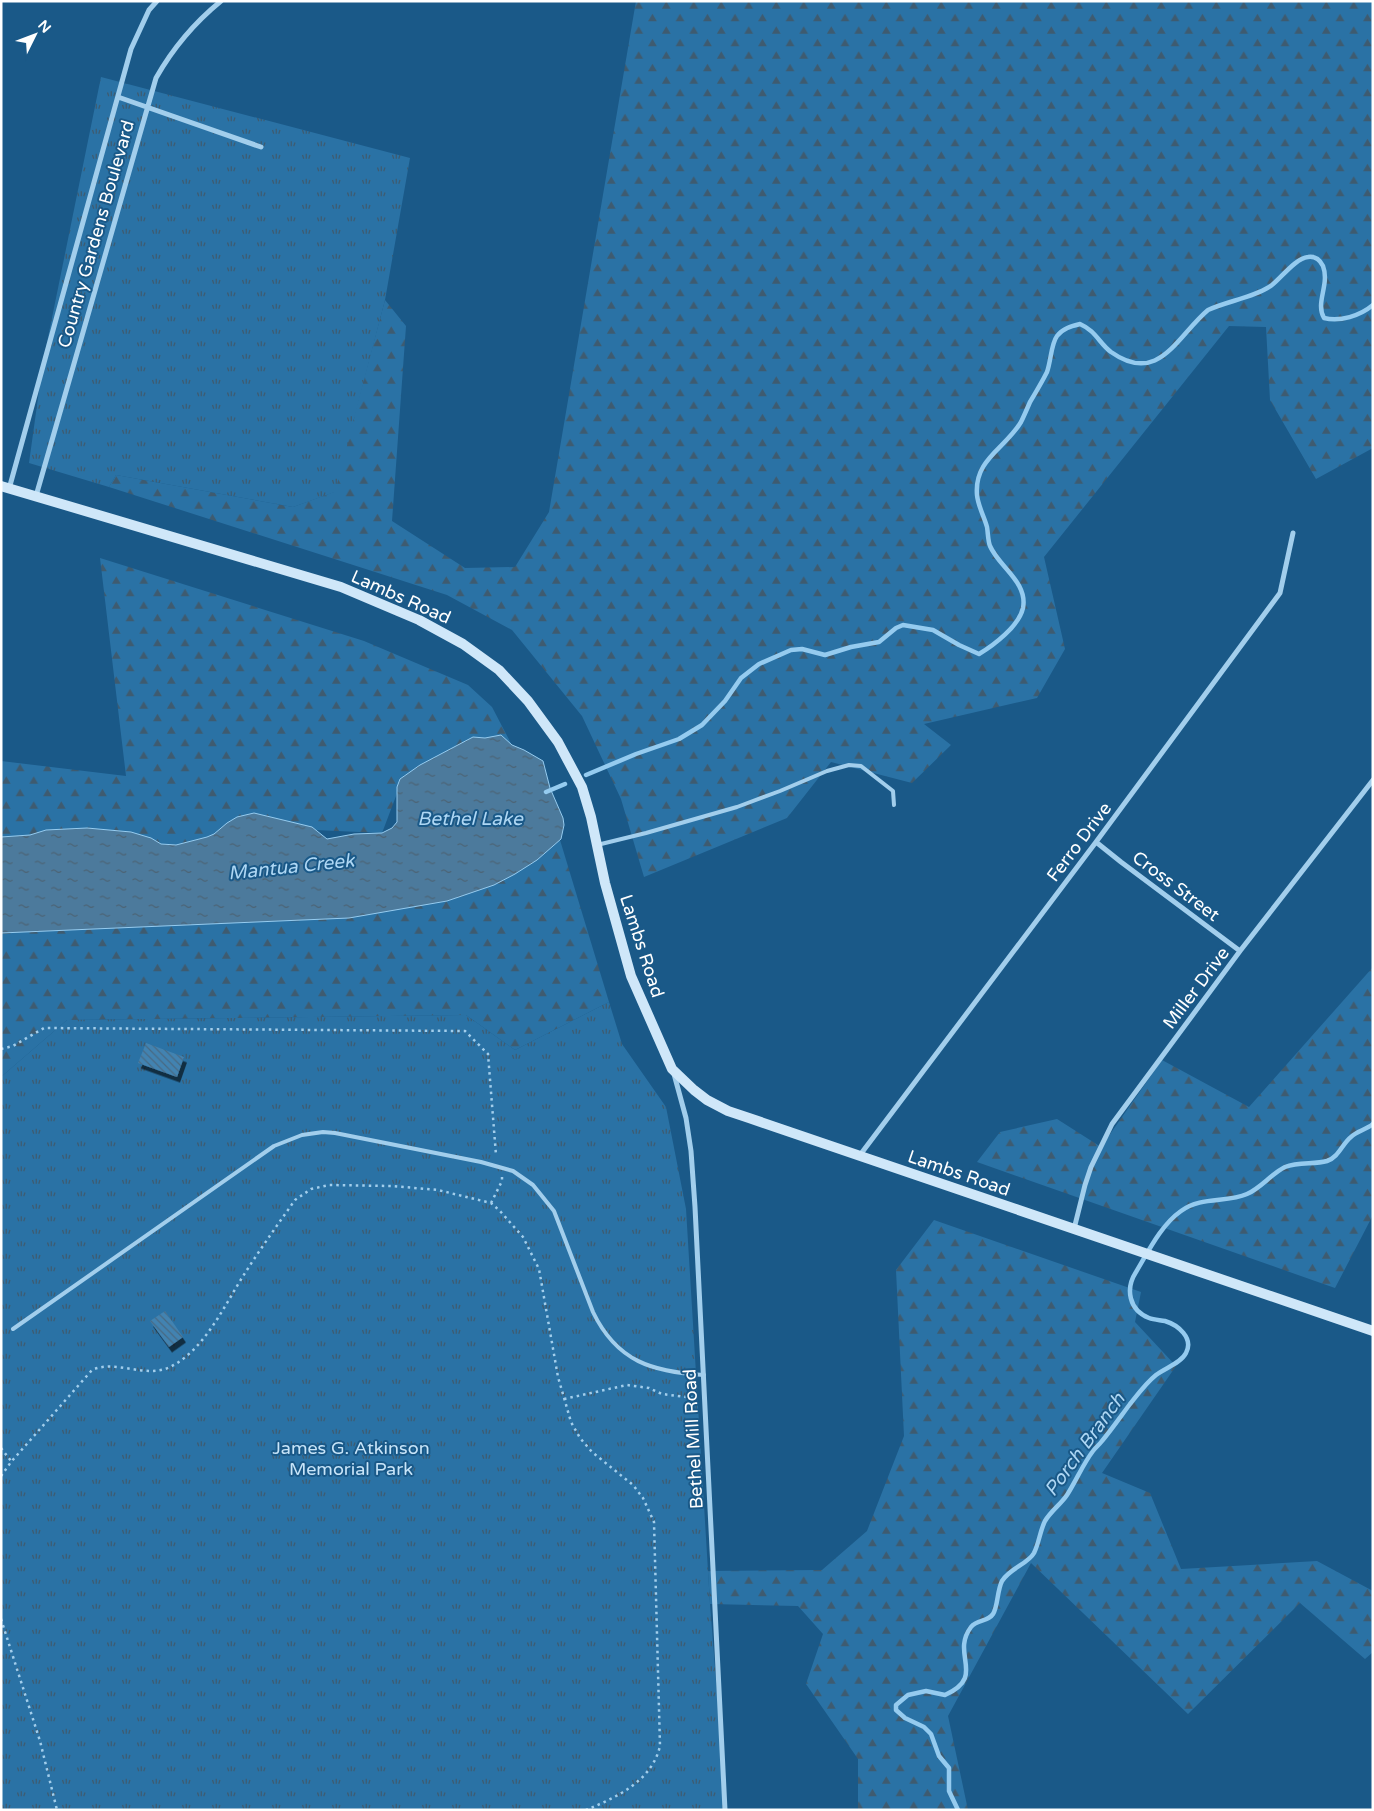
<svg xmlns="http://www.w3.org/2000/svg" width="1374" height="1811" font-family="'Varela Round',sans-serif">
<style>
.forest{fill:url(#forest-firs)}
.park{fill:url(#park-tufts)}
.water{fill:url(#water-ripples);stroke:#95cbef}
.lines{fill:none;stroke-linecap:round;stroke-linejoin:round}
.stream{stroke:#95cbef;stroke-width:4.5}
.building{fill:url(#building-back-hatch);filter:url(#shadow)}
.path{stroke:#a2ceec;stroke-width:2.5;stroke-dasharray:2.5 4;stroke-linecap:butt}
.service{stroke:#a2ceec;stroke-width:4}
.minor{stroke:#a2ceec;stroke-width:5}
.secondary{stroke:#cfe7f9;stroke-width:10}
.labels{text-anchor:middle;stroke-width:4;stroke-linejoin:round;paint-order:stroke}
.street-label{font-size:18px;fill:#fff;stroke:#1a5988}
.park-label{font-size:18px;fill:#c8e5f9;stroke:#1a5988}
.water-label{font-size:19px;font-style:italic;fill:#aed7f4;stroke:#1a5988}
</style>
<defs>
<pattern id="forest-firs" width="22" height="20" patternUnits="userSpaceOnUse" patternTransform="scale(1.25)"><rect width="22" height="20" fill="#2a72a5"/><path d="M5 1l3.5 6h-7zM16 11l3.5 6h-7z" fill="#3e5b70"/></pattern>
<pattern id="park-tufts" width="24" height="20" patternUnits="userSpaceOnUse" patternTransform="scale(1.25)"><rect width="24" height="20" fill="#2a72a5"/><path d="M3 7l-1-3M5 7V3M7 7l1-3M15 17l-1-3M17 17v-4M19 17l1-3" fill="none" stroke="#3e5b70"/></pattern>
<pattern id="water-ripples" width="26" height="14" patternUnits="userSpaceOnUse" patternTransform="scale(1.25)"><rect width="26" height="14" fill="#4c7a9c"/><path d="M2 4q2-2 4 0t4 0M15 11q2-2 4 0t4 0" fill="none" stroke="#4c6374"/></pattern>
<pattern id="building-back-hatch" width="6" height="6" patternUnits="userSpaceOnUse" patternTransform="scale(1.25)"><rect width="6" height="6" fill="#4383b1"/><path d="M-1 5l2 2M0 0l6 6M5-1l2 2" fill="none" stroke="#476a84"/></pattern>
<filter id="shadow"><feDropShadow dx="3" dy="5.5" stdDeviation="0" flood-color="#0009"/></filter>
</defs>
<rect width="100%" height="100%" fill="#1a5988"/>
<path class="forest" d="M636,1h737v447l-57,31 -46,-79 -4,-73 -37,-1 -185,231 21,92 -28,49 -113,26 27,21 -39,38 -81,-21 -44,56 -143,59 -23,-78 -39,-83 -70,-86 -65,-35 -338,-108 7,-12 177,32 41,-15 51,-192 21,26 -14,195 73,47 50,-1 34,-55z
M100,558l264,83 104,44 24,22 24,46 -112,22 -22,58 -157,-7 124,91 211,-77 49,162 -94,48 -49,-35 -399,5 -66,57v-316l125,15z
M1373,967v248l-38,73 -358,-126 23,-30 57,-13 44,28 61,-87 87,47z
M934,1220l207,72 -6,30 41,44 -74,107 48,20 31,76 136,-8 56,30v61l-8,7 -65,-56 -112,111 -157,-151 -83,153 20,94h-110v-51l-52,-75 17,-50 -25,-28 -88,-2 -2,-33 114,-1 45,-39 37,-95 -8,-166z"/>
<path class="park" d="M101,77l309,81 -25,142 -50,192 -42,15 -177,-32 -7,12 -80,-24 14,-101z
M609,1002l13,42 44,63 20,102 24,395 14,179 1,27h-724v-733l66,-57 399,-5 49,35z"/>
<path class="water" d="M501,735l11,10 12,5 19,11 7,27 13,30 1,7 -3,14 -24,21 -22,14 -21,11 -47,16 -98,17 -348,15v-96l29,-2 16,-5 41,-2 44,4 20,6 10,6 15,1 31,-8 7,-3 13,-11 10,-6 17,-4 58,14 15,12 27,-5 28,-1 10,-5 5,-6v-35l3,-8 20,-14 53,-28 12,1z"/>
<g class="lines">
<path class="stream" d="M586,775l50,-21 43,-15 23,-14 23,-24 16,-23 18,-14 32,-14 11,-1 23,6 26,-8 28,-5 17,-14 7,-3 30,5 26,15 20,9c15,-9 40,-28 44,-46 5,-26 -24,-41 -33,-62 -2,-5 -2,-13 -3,-19 -3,-11 -9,-21 -10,-32 -3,-36 28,-46 44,-73 3,-6 6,-13 9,-20 6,-10 12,-20 17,-30 4,-11 4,-28 10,-36 6,-8 15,-10 23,-12 16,7 19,19 31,28 48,34 66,-16 97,-42 19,-9 48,-13 64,-25 9,-7 24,-27 36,-28 7,-1 12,3 15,9 7,19 -8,36 1,52 16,4 36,-2 49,-13
M546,792l19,-8
M958,1810l-9,-19v-23l-10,-12 -8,-22 -7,-7 -19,-9 -9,-8v-5l12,-10 18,-4 19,4c42,-19 5,-40 26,-68 6,-8 17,-5 22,-13 5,-8 4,-23 9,-33 8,-13 26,-17 32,-28 5,-10 6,-22 11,-32 6,-10 16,-17 22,-26 9,-14 16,-31 26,-44 3,-4 6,-6 9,-10 10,-12 19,-25 28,-37 8,-10 16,-21 26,-29 9,-7 25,-12 30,-22 8,-15 -8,-28 -21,-32 -5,-1 -11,-1 -16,-3 -20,-8 -24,-29 -13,-46 12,-20 25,-47 45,-61 20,-15 46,-8 66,-17 14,-6 24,-20 38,-27 14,-6 29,-2 42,-6 12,-4 15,-17 24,-24 6,-6 15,-7 22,-13"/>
</g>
<path class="building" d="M146,1043l38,14 -7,20 -39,-14z
M165,1311l18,26 -14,10 -19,-26z"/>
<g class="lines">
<path class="path" d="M1,1049l12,-3 31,-18 421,3 23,23 8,101
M491,1203l11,-22v-4
M564,1399l63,-14 22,3 13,6 32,4
M1,1448l10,13
M1,1476l10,-14 81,-92c24,-11 53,9 78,-3 35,-17 55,-63 75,-94 16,-25 33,-49 50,-73l16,-11 18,-4 63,1 46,4 53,13 9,8 23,26 16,32 19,108 13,45 9,16 12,14 41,33 10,13 11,24 6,224c-8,35 -43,51 -74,64
M1,1619l39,122 17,69"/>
<path class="service" d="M597,845l49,-12 91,-26 43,-16 47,-20 22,-6 12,1 32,25 1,14
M13,1329l261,-183 28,-11 21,-3 12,1 146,29 32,9 20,14 21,26 39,101c24,50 60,60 111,63"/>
<path class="minor" d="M118,97l143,50
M9,489l122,-440 18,-39 8,-9
M36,496l120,-418c17,-30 38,-55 65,-77
M1096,842l25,20 119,89
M674,1074l12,44 5,33 4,56 30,603
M860,1155l236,-313 184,-249 13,-60
M1074,1229l11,-44 6,-18 21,-43 128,-173 133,-171"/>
<path class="secondary" d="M1,486l340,101 78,33 44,24 36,26 29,31 30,41 24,45 9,30 14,66 26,93 41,93 22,21 13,10 21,11 21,7 624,213"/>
</g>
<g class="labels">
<g class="street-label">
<text transform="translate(96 234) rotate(-74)" y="6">Country Gardens Boulevard</text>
<text transform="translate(401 597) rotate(24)" y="6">Lambs Road</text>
<text transform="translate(1079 842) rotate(-53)" y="6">Ferro Drive</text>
<text transform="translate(1176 886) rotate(37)" y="6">Cross Street</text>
<text transform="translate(642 946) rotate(72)" y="6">Lambs Road</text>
<text transform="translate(1196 988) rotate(-53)" y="6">Miller Drive</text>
<text transform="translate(959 1173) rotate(19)" y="6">Lambs Road</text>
<text transform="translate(693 1439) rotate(-93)" y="6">Bethel Mill Road</text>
</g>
<g class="park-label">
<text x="351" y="1454">James G. Atkinson<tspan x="351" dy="21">Memorial Park</tspan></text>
</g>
<g class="water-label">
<text x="470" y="825">Bethel Lake</text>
<text transform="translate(291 866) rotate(-6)" y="7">Mantua Creek</text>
<text transform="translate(1084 1444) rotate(-54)" y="7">Porch Branch</text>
</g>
</g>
<rect width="1374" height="1811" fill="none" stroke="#ffffff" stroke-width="5"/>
<g transform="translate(35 35) rotate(48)" stroke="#1a5988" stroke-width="4" paint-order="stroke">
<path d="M0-4L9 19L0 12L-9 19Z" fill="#ffffff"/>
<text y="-8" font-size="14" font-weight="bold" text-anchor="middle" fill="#ffffff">N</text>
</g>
</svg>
